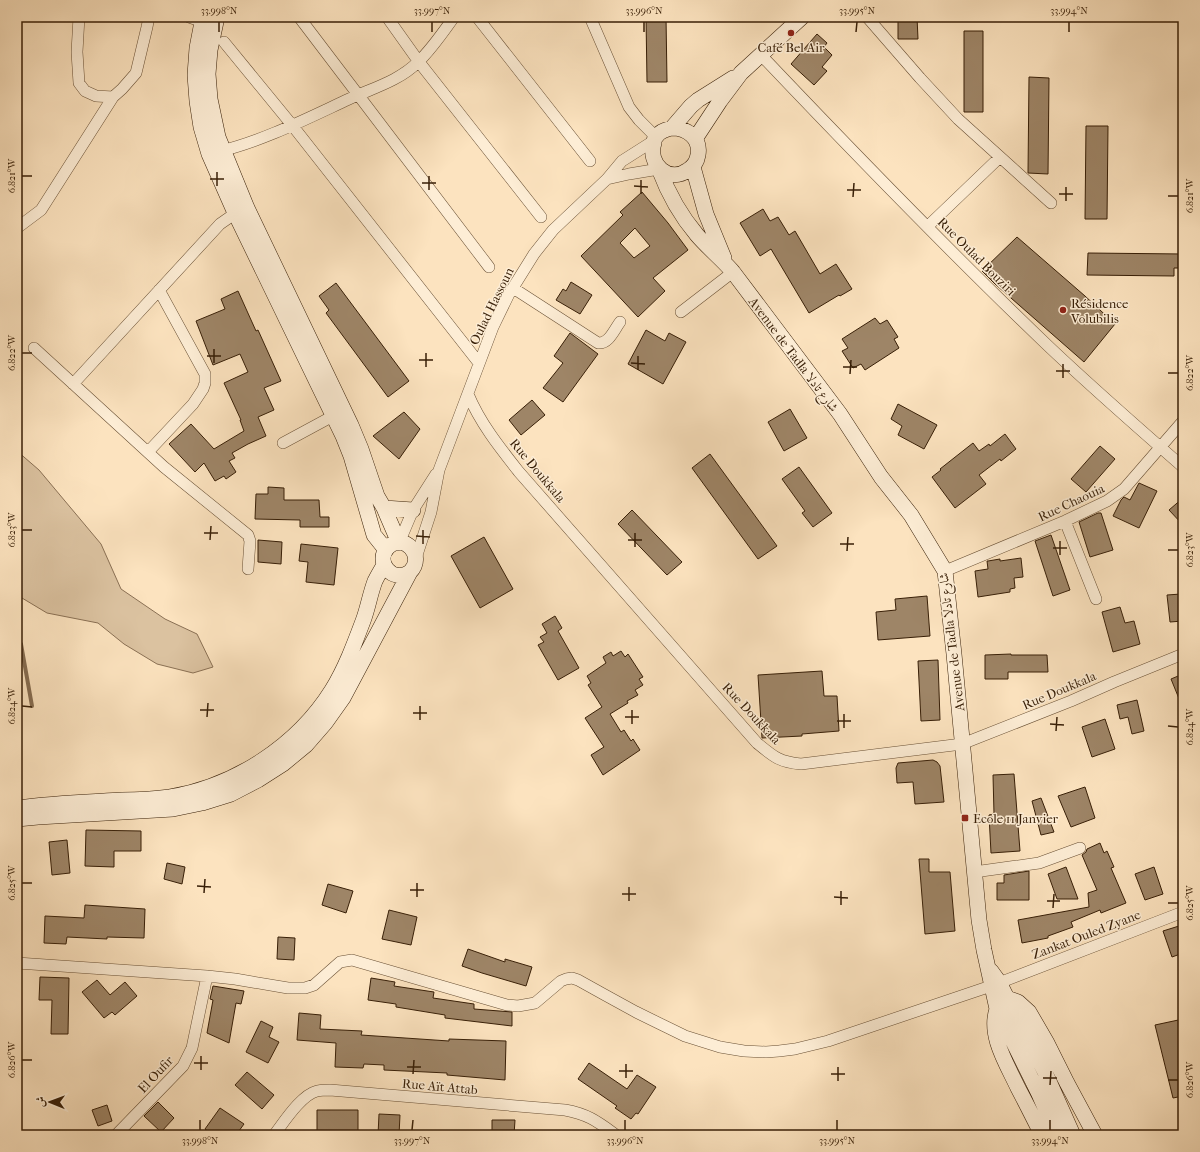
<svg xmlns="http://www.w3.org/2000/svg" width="1200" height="1152" font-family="'IM FELL French Canon',Amiri,serif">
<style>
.green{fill:#dbc2a0;stroke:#8a7054}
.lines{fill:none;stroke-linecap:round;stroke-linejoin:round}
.stream{stroke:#856c50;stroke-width:4}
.building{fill:#9e8567;stroke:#381f07;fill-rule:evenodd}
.street-casing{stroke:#695035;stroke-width:12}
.secondary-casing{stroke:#381f07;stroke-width:16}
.street{stroke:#fdedd5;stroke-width:11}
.secondary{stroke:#fdedd5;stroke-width:15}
.ticks{fill:none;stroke:#381f07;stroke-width:1.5}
.poi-dot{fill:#8f2418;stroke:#fdedd5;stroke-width:1.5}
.labels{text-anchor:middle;stroke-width:3;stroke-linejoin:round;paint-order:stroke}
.poi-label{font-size:13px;fill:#381f07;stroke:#fdedd5;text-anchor:start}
.street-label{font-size:13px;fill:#381f07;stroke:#fdedd5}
.neatline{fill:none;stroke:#381f07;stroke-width:1.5}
.ticks-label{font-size:10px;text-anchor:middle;fill:#381f07}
</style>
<rect width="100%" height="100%" fill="#fce3bf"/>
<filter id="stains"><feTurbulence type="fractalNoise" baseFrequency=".005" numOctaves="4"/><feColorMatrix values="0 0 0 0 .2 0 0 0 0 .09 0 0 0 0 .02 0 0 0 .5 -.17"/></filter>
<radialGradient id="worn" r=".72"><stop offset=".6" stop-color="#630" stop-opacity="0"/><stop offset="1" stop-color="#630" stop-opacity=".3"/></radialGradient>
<path class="green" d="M17,451l22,19 62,74 20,45 44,30 32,15 16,33 -20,6 -36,-9 -33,-20 -26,-21 -51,-10 -30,-18z"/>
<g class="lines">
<path class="stream" d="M17,638l4,6 11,62"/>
</g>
<path class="building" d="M646,17h20l1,65h-20z
M898,17h19l1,22h-20z
M964,31h19v81h-19z
M817,34l10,9 -3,4 8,8 -10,12 5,4 -13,14 -23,-21z
M1029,77l20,1 -1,96 -20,-1z
M1086,126h22l-1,93h-22z
M642,192l26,31 20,27 -35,28 12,13 -27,26 -57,-61 42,-41 -3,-3zM635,228l15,18 -16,12 -14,-15z
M763,209l7,12 8,-4 11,18 6,-4 25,43 16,-10 16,25 -12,7 -1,-1 -30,18 -38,-64 -11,7 -20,-33z
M1017,237l68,59 30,28 -31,38 -89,-78 -13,-13z
M1088,253l95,1v14h-9v8l-87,-1z
M571,282l21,13 -12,19 -24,-14 7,-11 3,2z
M336,283l73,98 -21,16 -62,-84 3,-3 -10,-14z
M238,291l18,40 2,-1 23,51 -17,7 10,22 -16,7 8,19 -18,8 -16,9 3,5 -6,3 7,11 -10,7 -2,-3 -9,5 -11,-18 -9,9 -26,-28 22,-20 23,25 30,-18 -4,-11h1l-17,-37 24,-11 -8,-18 -27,11 -17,-44 29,-12 -4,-10z
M875,318l5,6 7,-4 11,17 -4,2 5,9 -34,22 -4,-6 -8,4 -11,-17 6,-3 -6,-9z
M646,330l19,11 4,-8 17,9 -23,42 -35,-20z
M570,333l28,21 -35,48 -20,-14 20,-25 -9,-7z
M532,400l13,15 -24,20 -12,-15z
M898,404l39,21 -13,24 -26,-14 4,-9 -11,-7z
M790,409l17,29 -23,13 -16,-29z
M404,412l16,17 -21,30 -26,-23z
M1005,434l11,15 -15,12 -1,-2 -21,16 7,9 -31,24 -23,-31 9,-7 -1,-1 33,-26 6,8 10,-7 1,2z
M1100,446l15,13 -29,33 -15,-13z
M710,454l67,92 -19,13 -66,-91z
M799,467l33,46 -19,14 -11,-14 3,-2 -23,-32z
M1139,483l18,8 -18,37 -26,-12 8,-16 3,-3 6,3z
M268,487l16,1v12h35l1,17h9v10h-29v-7l-45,-1 1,-25h12z
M1183,498v27l-14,-15z
M632,510l50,52 -15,13 -49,-51z
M1098,513h3l12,37 -23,7 -11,-35z
M1051,535l19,55 -17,6 -18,-55z
M484,537l29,52 -33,19 -29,-52z
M258,540l24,2 -1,22 -23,-2z
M301,544l37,4 -4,37 -28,-3 2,-20 -9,-1z
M1021,558l2,19 -9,1 1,10 -5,1v3l-32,5 -3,-26 13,-2 -1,-8h1l12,-2v2z
M1181,594l2,27 -13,1 -3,-27z
M927,596l3,40 -52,4 -2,-28 20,-2 -1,-11z
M1120,607l5,16 9,-2 6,23 -27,8 -11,-40z
M555,616l7,12 -4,3 21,37 -21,12 -20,-35 6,-3 -4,-5 7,-4 -5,-9z
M621,651l4,6 3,-3 15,23 -4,2 4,6 -8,5 3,5 -11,6 1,2 -18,11 11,18 3,-2 7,11 2,-2 7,11 -37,25 -12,-20 13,-8 -19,-29 17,-11 -14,-22 3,-2 -4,-7 19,-13 -3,-6 8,-5 2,4z
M1011,654v1h36l1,17h-40v7h-23v-24z
M938,660l2,60 -19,1 -3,-60z
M822,671l2,25h13l2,35 -37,3v2l-40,2 -4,-63z
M1183,674v32h-1l-11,-27z
M1137,700l7,31 -12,3 -4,-17 -8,2 -3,-14z
M1105,719l10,30 -23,8 -10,-30z
M933,760l4,2 3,4 4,36 -29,2 -2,-22 -16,1 -1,-15 2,-5z
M1014,774l6,77 -29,2 -2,-38 5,-1 -1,-39z
M1085,787l10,31 -24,9 -13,-31z
M1041,798l13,34 -13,3 -9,-34z
M86,830l55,1v20h-27v16l-29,-1z
M67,840l3,33 -18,2 -3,-33z
M1100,843l4,10 3,-2 7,16 -3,1 15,35 -25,10 -1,-3 -29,12 2,5 -25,9v2l-26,5 -4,-23 71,-13 -1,-14 9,-3 -15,-35 4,-3 1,-3z
M919,859h10v13h21l5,59 -30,3z
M167,863l18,4 -3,17 -18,-5z
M1066,867l12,32h-21l-9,-25z
M1154,867l9,27 -18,6 -10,-26z
M1029,871v29h-32v-17h7v-8z
M328,884l25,7 -7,22 -24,-8z
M85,905l60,4 -1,29 -37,-1v2l-40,-2 -1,7 -22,-1 1,-27 39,2z
M389,910l28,7 -6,28 -29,-6z
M1179,926l4,11v16l-11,4 -9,-26z
M278,937l17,1 -1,22 -17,-1z
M468,949l37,13v-3l27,8 -6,19 -44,-13 -20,-7z
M40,977l29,1 -1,56h-17l1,-34h-13z
M371,978l24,4 -1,4 40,6 -1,6 41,6v5l38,3v14l-67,-8v-3l-49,-8v-3l-28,-4z
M97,980l13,15 15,-13 12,14 -22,19 -3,-3 -8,6 -22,-26z
M213,986l31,5 -3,13 -5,-1 -7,40 -22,-10 6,-33 -3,-1z
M299,1013l22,2 -1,14 42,2 -1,4 88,6v-2l57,2 -1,39 -58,-5v-2l-63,-3v-5l-20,-1 -1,4 -28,-1 1,-24 -39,-3z
M1183,1019v77l-10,2 -18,-73z
M261,1021l12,6 -4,10 10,5 -11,21 -22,-11z
M589,1063l38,26 10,-14 19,12 -18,27 -2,-1 -5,6 -16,-11 2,-2 -39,-27z
M247,1072l27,23 -12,14 -27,-24z
M158,1102l16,16 -13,14 -17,-16z
M107,1105l5,16 -14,5 -6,-16z
M220,1108l24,16 -8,11h-23l-8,-6z
M317,1110h41v25h-41z
M379,1114l21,1 -1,20h-21z
M492,1120h23l-1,15h-22z"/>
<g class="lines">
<defs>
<path id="street" d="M79,17l-2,35 2,31 6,8 11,5 17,1 9,-8 14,-16 11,-46 2,-10
M189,17l20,7
M299,17l190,250
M387,17l32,45 122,155
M477,17l113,144
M590,17l39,90 10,13 17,17
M867,17l53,61 38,41 93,84
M224,42l68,83 187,238
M760,54c93,98 187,195 284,288 45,43 92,84 139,125
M217,152c46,-11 89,-33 132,-53 24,-11 50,-18 69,-37 13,-12 26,-31 36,-45
M607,179l22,-5 30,-5
M928,226l72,-69
M17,228l24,-18 72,-113
M513,288l85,55c11,1 16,-13 22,-21
M681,312l52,-40
M34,348l130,119 84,68 2,6 -2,28
M73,384l147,-160 10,-7 10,-6
M468,394c12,29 32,54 51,78l238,271c17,14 22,19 44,21l161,-20 109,-43 43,-19 69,-28
M283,443l50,-27
M148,452l45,-48 10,-15 2,-6v-9l-46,-84
M1065,521l31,78
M399,543l14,-33 23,-36
M416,558l15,-46 8,-42 54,-143 16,-33 25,-40 19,-24 54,-51 15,-18 33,-21
M945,571l120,-50 42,-20 17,-12 59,-68
M974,872l65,-9 41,-15
M17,963l190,13 28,3 53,9h17l9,-3 26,-23 12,-2 155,45 11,1 17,-3 26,-22 5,-2 6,-1 6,2 27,15 31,17 49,24 35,11 24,4 22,1 13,-1 16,-2 33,-8 163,-55 192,-74
M116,1135l67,-69 9,-18 15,-72
M274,1135c10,-13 27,-40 43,-44 4,-1 9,-1 13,-1l235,20c23,4 33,12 51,25"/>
<path id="secondary" d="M203,17l-6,31 -2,27 2,26 4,26 8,27 26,59 108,223 8,20 23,79 12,15
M217,17l-7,33 -2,24 2,25 8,38 29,71 104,217 10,24 16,47 7,12 15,35
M672,128c15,0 29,10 26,27 -1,6 -5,12 -10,15 -19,14 -41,-6 -34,-27 0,-2 0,-5 2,-6 3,-5 11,-8 16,-9z
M672,128l19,-22 7,-6 35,-22
M695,139l25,-38 21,-28 61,-56
M693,167l13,47 18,44
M659,169c9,24 21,46 38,66 11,13 25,24 36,37l107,142 41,63 30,38 34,56 9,83 25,266 5,30 13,59c-9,27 10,55 21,79 8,15 16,31 24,47
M384,508l29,2
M17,808c35,-5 70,-6 105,-8 16,0 33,-1 48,-3 65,-11 127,-51 162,-107 13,-21 22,-45 31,-69 5,-13 7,-27 12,-40 3,-6 6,-11 9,-16
M17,819l21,-2 135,-8 29,-6 29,-9 27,-14 25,-16 23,-19 20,-23 17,-24 67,-126c16,-16 -6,-40 -22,-25 -14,14 4,37 22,25
M991,971l8,11 8,16 11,4 11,10 18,31 20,40 28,52
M1007,998l37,72 29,65
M997,1009l42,85 18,41"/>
</defs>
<use href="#street" class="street-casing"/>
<use href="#secondary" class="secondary-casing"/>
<use href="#street" class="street"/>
<use href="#secondary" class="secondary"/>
</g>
<path class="ticks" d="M219,32v-10M432,32v-10M644,32v-10M856,32l1,-10M1069,32v-10M22,176h10M210,179h14M422,183h14M217,186v-14M634,186l14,1M429,190v-14M847,190h14M641,194v-14M1059,194h14M1168,196h10M853,197l1,-14M1066,201v-14M22,353h10M207,356h14M419,360h14M214,363v-14M631,363l14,1M426,367v-14M843,367h14M638,370v-14M1056,371h14M1168,373h10M850,374l1,-14M1063,378v-14M22,530h10M204,533h14M416,536l14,1M210,540l1,-14M628,540h14M423,544v-14M840,544h14M635,547v-14M1053,548h14M1168,550h10M847,551l1,-14M1060,555v-14M22,706l10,1M200,710h14M413,713h14M207,717l1,-14M625,717h14M420,720v-14M837,721h14M632,724v-14M1050,724l14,1M1168,726l10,1M844,728v-14M1056,731l1,-14M22,883h10M197,886l14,1M410,890h14M204,893l1,-14M622,894h14M417,897v-14M834,897l14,1M629,901v-14M1047,901h13M1168,903h10M841,905v-14M1053,908l1,-14M22,1060h10M194,1063h14M407,1067h14M201,1070v-14M619,1071h14M413,1074l1,-14M831,1074h14M626,1078v-14M1043,1078h14M1168,1080h10M838,1081v-14M1050,1085l1,-14M200,1130v-10M412,1130l1,-10M625,1130v-10M837,1130v-10M1050,1130v-10"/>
<g class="poi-dot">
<circle cx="791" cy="33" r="4"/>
<circle cx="1063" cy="310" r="4"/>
<rect x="961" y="814" width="8" height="8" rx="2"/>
</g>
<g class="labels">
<g class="poi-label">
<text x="791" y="52" text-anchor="middle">Café Bel Air</text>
<text x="1071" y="308">Résidence<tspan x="1071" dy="15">Volubilis</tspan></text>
<text x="973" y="823">Ecole 11 Janvier</text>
</g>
<g class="street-label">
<text transform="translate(977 256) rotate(45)" y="5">Rue Oulad Bouziri</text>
<text transform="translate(491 306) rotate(-64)" y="5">Oulad Hassoun</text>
<text transform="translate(794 354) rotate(53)" y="5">Avenue de Tadla شارع تادلا</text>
<text transform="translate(538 470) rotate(50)" y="5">Rue Doukkala</text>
<text transform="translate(1071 502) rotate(-25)" y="5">Rue Chaouia</text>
<text transform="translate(951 642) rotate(-97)" y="5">Avenue de Tadla شارع تادلا</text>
<text transform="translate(1059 690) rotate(-23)" y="5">Rue Doukkala</text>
<text transform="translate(752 713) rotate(47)" y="5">Rue Doukkala</text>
<text transform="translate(1086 934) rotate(-21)" y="5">Zankat Ouled Zyane</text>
<text transform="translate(155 1074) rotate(-47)" y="5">El Oufir</text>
<text transform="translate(440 1086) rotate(5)" y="5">Rue Aït Attab</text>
</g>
</g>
<rect width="1200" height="1152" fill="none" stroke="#fce3bf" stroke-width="44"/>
<g transform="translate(50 1102) rotate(271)" stroke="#fdedd5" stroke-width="3" paint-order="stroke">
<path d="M0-3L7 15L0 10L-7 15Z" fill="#381f07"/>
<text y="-6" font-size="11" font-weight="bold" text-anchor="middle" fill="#381f07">ش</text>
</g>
<rect x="22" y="22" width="1156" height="1108" class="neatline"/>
<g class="ticks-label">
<text x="219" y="14">33.998°N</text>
<text x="432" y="14">33.997°N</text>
<text x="644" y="14">33.996°N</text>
<text x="857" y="14">33.995°N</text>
<text x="1069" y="14">33.994°N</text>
<text transform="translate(11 176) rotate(-90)" y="4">6.821°W</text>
<text transform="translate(1189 196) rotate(-90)" y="4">6.821°W</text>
<text transform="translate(11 353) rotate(-90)" y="4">6.822°W</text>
<text transform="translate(1189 373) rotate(-90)" y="4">6.822°W</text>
<text transform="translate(11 530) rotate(-90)" y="4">6.823°W</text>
<text transform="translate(1189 550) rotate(-90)" y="4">6.823°W</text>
<text transform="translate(11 706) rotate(-90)" y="4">6.824°W</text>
<text transform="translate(1189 727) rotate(-90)" y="4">6.824°W</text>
<text transform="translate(11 883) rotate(-90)" y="4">6.825°W</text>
<text transform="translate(1189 903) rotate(-90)" y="4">6.825°W</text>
<text transform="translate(11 1060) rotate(-90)" y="4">6.826°W</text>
<text transform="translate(1189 1080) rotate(-90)" y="4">6.826°W</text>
<text x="200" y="1144">33.998°N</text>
<text x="412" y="1144">33.997°N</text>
<text x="625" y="1144">33.996°N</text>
<text x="837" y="1144">33.995°N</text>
<text x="1050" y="1144">33.994°N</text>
</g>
<rect width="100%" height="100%" filter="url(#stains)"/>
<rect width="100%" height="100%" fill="url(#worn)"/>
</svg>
